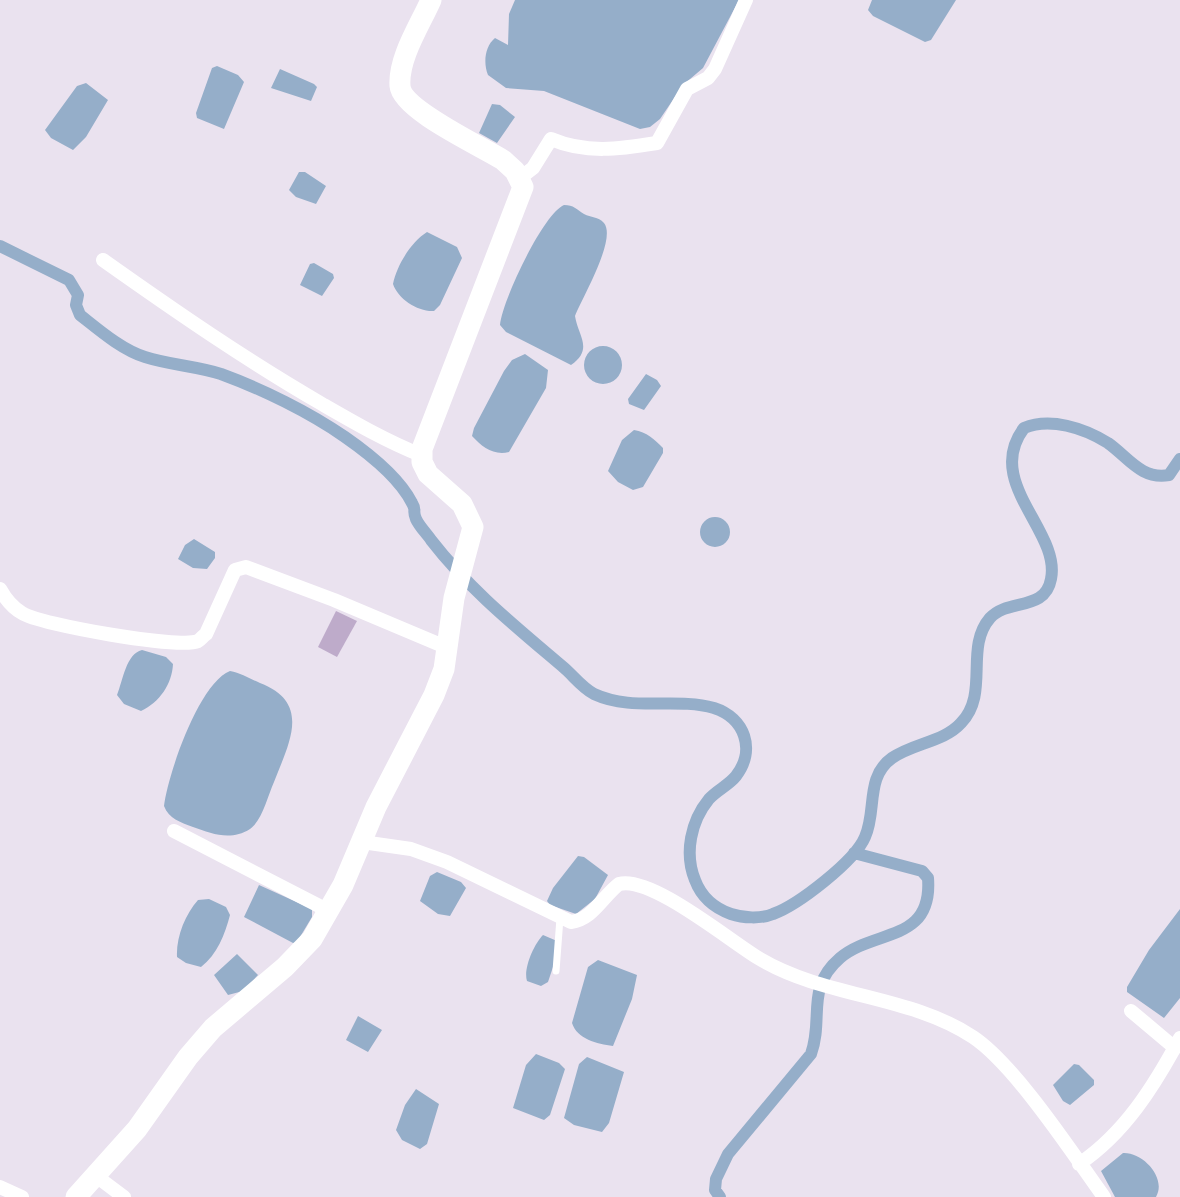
<svg xmlns="http://www.w3.org/2000/svg" width="1180" height="1197" font-family="Poppins,sans-serif">
<style>
.water{fill:#95aec9}
.lines{fill:none;stroke-linecap:round;stroke-linejoin:round}
.canal{stroke:#95aec9;stroke-width:12}
.building{fill:#beabca}
.lane{stroke:#fff;stroke-width:7}
.street{stroke:#fff;stroke-width:14}
.secondary{stroke:#fff;stroke-width:21}
</style>
<rect width="100%" height="100%" fill="#eae2ef"/>
<path class="water" d="M515,0h224l-36,68 -20,17 -23,34 -10,8 -10,2 -96,-38 -38,-3 -18,-13c-5,-12 -3,-29 7,-37l13,7 1,-31z
M872,0h84l-25,40 -6,2 -52,-26 -5,-6z
M217,66l21,9 6,7 -20,47 -27,-11 -1,-5 16,-45z
M280,69l34,15 3,3 -6,14 -40,-13z
M86,83l22,17 -22,37 -13,13 -22,-12 -6,-8 32,-44z
M492,104l8,1 15,12 -18,26 -18,-10z
M299,172h6l21,14 -10,18 -20,-7 -7,-7z
M564,205c10,0 12,4 20,9 7,4 14,2 20,9 13,16 -22,75 -29,93 3,20 19,33 -4,49l-65,-33 -6,-7c2,-24 43,-111 64,-120z
M427,232l30,15 5,11 -22,47 -6,6c-16,1 -36,-12 -41,-27 4,-19 18,-42 34,-52z
M314,263l19,11 1,4 -12,18 -22,-11 10,-21z
M584 365a19 19 0 1 1 38 0a19 19 0 1 1-38 0Z
M525,354l23,16 -2,18 -37,64c-15,4 -27,-5 -37,-16l2,-8 30,-57 8,-11z
M646,374l11,6 4,6 -17,24 -15,-6 -1,-5z
M634,430c13,2 20,9 29,18v5l-20,34 -10,3 -15,-8 -10,-11 14,-31z
M700 532a15 15 0 1 1 30 0a15 15 0 1 1-30 0Z
M194,539l21,13v6l-8,11 -14,-1 -15,-9 7,-14z
M142,650l24,7 7,7c-1,20 -13,38 -32,47l-17,-7 -7,-9c6,-15 9,-41 25,-45z
M230,671c11,2 20,8 30,12 52,20 29,60 14,99 -6,13 -12,39 -24,47 -19,12 -38,5 -57,-2 -13,-5 -24,-8 -29,-21 4,-32 35,-123 66,-135z
M578,856l6,1 24,18 -13,24 -19,15 -26,-9 -3,-4 6,-13z
M437,872l24,10 5,6 -16,28 -12,-2 -18,-13 10,-25z
M259,885l53,24v8l-15,25 -4,1 -49,-26z
M209,899l17,8 4,8c-5,19 -13,40 -29,52l-15,-4 -9,-6c-1,-20 8,-42 21,-57z
M1180,909v89l-16,20 -37,-26v-5l22,-37z
M543,935l14,6 1,11 -10,30 -7,4 -14,-5c-4,-12 7,-37 16,-46z
M237,954l21,21 -15,16 -15,4 -14,-20z
M598,960l39,15 -5,24 -19,47c-16,-2 -36,-7 -41,-23l16,-56z
M358,1016l24,14 -14,22 -22,-12z
M536,1054l23,9 6,6 -15,46 -6,5 -31,-12 13,-43z
M587,1057l37,15 -15,51 -7,9 -28,-7 -10,-7 15,-54z
M1074,1064l5,1 15,15v5l-24,20 -7,-4 -10,-16z
M416,1089l23,15 -12,40 -7,5 -18,-9 -6,-10 9,-25z
M1123,1153c20,-1 44,25 33,44h-41l-14,-26z"/>
<g class="lines">
<path class="canal" d="M0,246l69,34 9,15 -2,10 4,10c19,15 42,35 65,42 25,8 51,9 76,17 41,15 88,38 124,63 23,16 54,40 67,66 5,8 0,7 4,16 3,7 11,15 15,21 38,49 84,86 131,126 11,9 19,21 32,28 39,18 81,3 120,14 31,10 42,42 22,68 -7,9 -19,14 -27,23 -18,22 -25,54 -14,81 6,16 19,28 36,34 12,4 30,5 42,0 25,-9 82,-53 92,-77 12,-26 0,-60 27,-79 21,-15 52,-16 69,-35 29,-30 3,-75 29,-105 18,-20 55,-6 61,-39 10,-48 -68,-97 -27,-151 26,-11 60,0 84,15 20,14 33,37 61,32l11,-16
M720,1197l-5,-7 1,-11 12,-25 83,-100c13,-36 -6,-66 29,-96 34,-29 93,-15 88,-80l-6,-7 -68,-18"/>
</g>
<path class="building" d="M336,611l21,10 -20,36 -19,-10z"/>
<g class="lines">
<path class="lane" d="M556,971l4,-53"/>
<path class="street" d="M520,178l13,-10 18,-29c35,15 69,10 106,4l30,-54 21,-11 7,-9 31,-69
M103,260c72,51 143,100 219,144 33,19 64,37 99,51
M0,589c5,9 13,19 22,24 18,12 158,36 176,28 3,-2 5,-5 8,-7l29,-64 11,-3 88,33 114,48
M174,831l155,80
M362,842l49,7 36,13 124,60c22,-3 31,-25 48,-38 32,-9 112,58 141,75 66,39 150,36 213,78 42,28 100,117 131,160
M1131,1011l44,37
M1079,1164c46,-31 75,-78 101,-126
M96,1176l28,21
M0,1187l22,10"/>
<path class="secondary" d="M76,1197l61,-68 51,-72 25,-29 72,-61 27,-28 31,-54 33,-78 58,-112 10,-26 10,-71 19,-71 -11,-23 -34,-30 -6,-12v-13l101,-262 -8,-16 -12,-11c-22,-14 -101,-50 -103,-74 -2,-28 20,-61 31,-86"/>
</g>
</svg>
